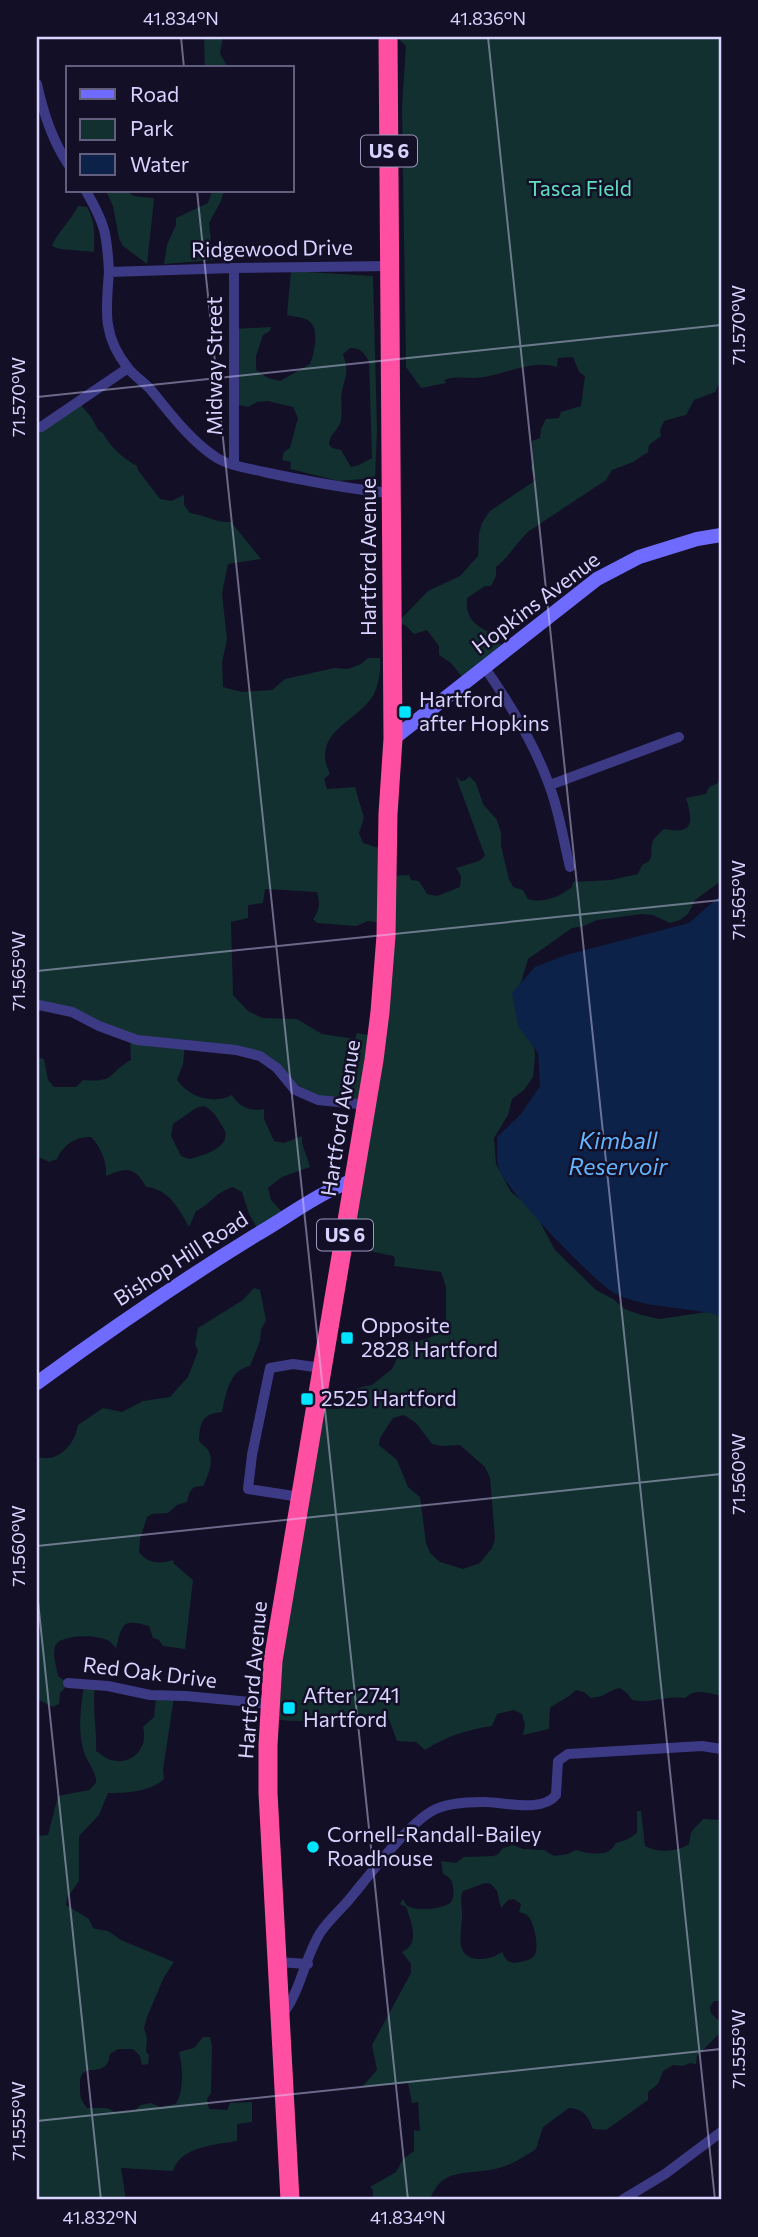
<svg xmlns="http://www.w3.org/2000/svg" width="758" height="2237" font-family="Commissioner,sans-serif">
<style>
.green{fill:#12302f;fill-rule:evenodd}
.water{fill:#0c2248}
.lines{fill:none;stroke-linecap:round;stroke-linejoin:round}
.street{stroke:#3d3a85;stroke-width:10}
.secondary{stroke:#6f6bff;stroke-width:14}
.highway{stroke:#ff4fa3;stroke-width:19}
.ticks{fill:none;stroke:#d9d4ff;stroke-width:2;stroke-opacity:0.45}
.poi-dot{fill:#00e5ff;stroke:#130f26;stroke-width:2.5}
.labels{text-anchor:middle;stroke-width:5;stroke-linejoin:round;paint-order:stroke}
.shield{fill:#130f26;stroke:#9e99be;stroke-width:2}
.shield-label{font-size:19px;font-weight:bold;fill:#d9d4ff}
.park-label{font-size:21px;fill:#5fe0c0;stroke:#130f26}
.street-label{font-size:21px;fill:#d9d4ff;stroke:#130f26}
.poi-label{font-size:21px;fill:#d9d4ff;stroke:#130f26;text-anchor:start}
.water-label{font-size:23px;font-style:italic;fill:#62b6ff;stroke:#130f26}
.neatline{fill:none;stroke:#d9d4ff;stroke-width:2.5}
.ticks-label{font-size:18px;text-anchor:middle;fill:#d9d4ff}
</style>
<rect width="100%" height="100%" fill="#130f26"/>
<path class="green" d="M204,37h19l-3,16 8,15h-23z
M403,37h318v343l-6,12 -21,8 -8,15 -22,6 -4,9 1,6 -12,9 -1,7 -15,10 -21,8 -6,10 -77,51c-12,11 -19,25 -33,36v9l-5,10h-6l-18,12c-2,20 8,27 23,35 6,4 11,12 15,18l-39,31 -15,-19 -12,-8v-9l-12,-16 -13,4 -9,-9 -8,-2 31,-32 32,-15 18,-20 1,-22 3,-11 8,-12 46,-31 -5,-12 2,-5 -1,-22 8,-3 1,-9 5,-10 13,-1 2,-6 20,-6 4,-30 -6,-4 -6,-15 -15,1 -1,9c-28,-9 -56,11 -84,11 -10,0 -19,-2 -29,2l2,3 -25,5 -15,-21 -4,-260 4,-61 -7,-7z
M106,191h22l5,5 20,2 1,2 -7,64 -24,-18 -4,-8 -6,-32z
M212,191h12l-3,10 -12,22 4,37 -49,4 3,-19 9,-20v-7l32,-15z
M78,206l9,1c9,16 7,27 7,45 -12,-2 -34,-1 -42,-6 4,-12 20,-27 26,-40z
M291,271l82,5 4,154 -2,48 -36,3 -49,-12 1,-7 -9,-2 2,-8 6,-4 8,-30 -5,-11 -25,-6 -11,1 -9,5 -18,-4 3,-74 38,-2 -1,4 -7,4 -7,21v14l12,8 12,3 30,-17c4,-10 10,-35 -1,-43 -5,-4 -15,-4 -22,-6zM350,348c10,-1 15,5 19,14l3,96 -13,7 -8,2 -10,-17 -9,-2 -3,-4c1,-11 10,-14 12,-24 2,-9 -1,-19 1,-29 4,-19 7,-17 1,-37z
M76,399l15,18 8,14 4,2c7,14 21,26 34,33l1,4 22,29 11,2 13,-6v10l6,8c16,2 25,10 41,9l30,37 -33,5 -6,29 5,47 -5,22 1,25 19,5 30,-2 13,-11 49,-11 14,1 13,-5 7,-6h12c1,12 -1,27 -7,38 -17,27 -63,36 -43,78l-6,5 3,10 28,-2 9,31 -5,15 4,10 16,5 10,28 20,-1 2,5 8,1 8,13 10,2 23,-9 1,-11 -5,-8 23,-7 6,-5 -29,-79 5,4 5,-1 3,-4 7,7 7,21 14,16 4,13v13l8,33 4,8 10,3 5,9c14,5 33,-3 44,-12l1,-5 38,-2 27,-6 4,-9c13,-5 8,-10 10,-21 1,-6 7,-10 12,-15 31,6 29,-8 22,-31l20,-4 3,-7 9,-4 3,-7v105l-26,19 -7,14 -8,6 -10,3 -17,-8 -11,-1 -45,6 -13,6 -12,2 -44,31 -11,37 17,51 1,10 -2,20 -9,13 -12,9 -4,16 -14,23 2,26 15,28 23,19 21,39 41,40 17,9 12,10 13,5 21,5 48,-7 14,2v382c-13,-3 -25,-8 -36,2 -20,-3 -33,6 -53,2l-4,-6 -8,-6c-12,2 -14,9 -29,10l-7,-6 -8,-2c-9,9 -17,11 -26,18l-1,21 -26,6 2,-10 -3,-11 -8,-4 -17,4 -5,12c-26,4 -45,10 -67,24l-9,-8 -19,-1 -8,-22 -22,5 -2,-4 -73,1 -24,-2 49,-311 22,1 18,-21 15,-3 20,-16 13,-27c21,-3 26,-1 41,-17v-38l-5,-15 -47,-6 1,-7 -2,-3 -47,-10 22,-136 -52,-10 -55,-44 -76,-11 -2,19 -6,16c12,17 36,25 55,15 7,12 19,17 32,14v10l10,22 10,2 18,-7v7l8,24 -28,10 -14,11 3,12 15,16 -26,17 -11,-19 -7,-22 -9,-5c-19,6 -22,17 -37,24l-7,16c-10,-18 -20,-38 -43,-40 -11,-21 -20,-20 -40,-11 1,-14 -5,-29 -15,-39 -15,-1 -28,8 -34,22l-8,3 -8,-4 -4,1v-102l7,2 4,21 6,7h22l7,-7c34,3 24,-7 48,-20l-1,-21 -93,-36v-578zM265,889l52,3c3,11 3,18 -4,27l4,4 39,3 12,-5 19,3 -10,113 -20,-4 -2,6 -33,-5 -25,-15 -35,-1 -14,-7 -15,-16 -2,-73 17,-4v-13l15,-2zM204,1106c8,4 11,8 15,15 2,4 5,7 6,10 5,18 -25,25 -36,28l-8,-3 -10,-20 2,-12 23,-16zM404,1415l12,8 16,21 9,2 19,-1 25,22 5,11 5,60 -3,10 -12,15 -17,6 -23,-7 -10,-9 -4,-10 -6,-46 -12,-10 -11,-27 -18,-15 1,-7 13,-20z
M254,1288l6,2 6,30 -5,10 -1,11 -10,25c-21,4 -24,28 -28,46 -20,2 -22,10 -23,29 2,3 6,5 9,9 7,10 0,26 -5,36l-9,1 -5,6 -2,9 -10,3 -9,8 -16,1 -5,3 -7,22 -1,13c9,12 21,12 34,8l1,4 19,16 -8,69 -22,-3 -4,-6 -6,-2 -4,-12c-27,-8 -27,-2 -33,23 -1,-2 -5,-7 -7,-8 -12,-7 -50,-7 -54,6 -3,8 2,21 3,29l11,8 -9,9 -1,11 -6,3 -16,-8 1,-242c21,6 37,-13 40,-32l25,-17 19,4 21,-11 27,-4 18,-20 10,-26 -3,-7 3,-16 45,-28z
M84,1685l11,1c-3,22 2,43 1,65 4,2 10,8 15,9 21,6 38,-13 32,-33l11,-10 2,-19 18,-1 -11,73 1,9c-14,13 -38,14 -56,14l-9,22 -20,21v45l-12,17 -1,7 23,14 4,9 3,1 12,2 13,9 53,22 -10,15 -17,40 -3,11 3,10 -1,14 3,3 -1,9 -6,1 -2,-9 -7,-7h-15l-8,5c-1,4 -1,8 -4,11 -10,11 -27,-4 -26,22 0,10 1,13 7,21h20l8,4 19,-1 7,-6 10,-2 9,4 16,-3c8,-13 7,-37 3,-52l15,-4 9,-11h7l2,9 -1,47 -4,6 2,10 18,1 3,-7 22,-1v20l-15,2v17c-22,4 -56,5 -64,30l-52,-3 5,32h-89v-364l11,-1 10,-39 31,-6 7,-7c1,-11 -9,-21 -12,-31 -7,-23 -3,-44 0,-67z
M637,1811h4l4,35c12,7 33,6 44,-2l2,-12 12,-13 18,1v181h-7l-4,6 1,6 10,10v9l-24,24 -1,8 -6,-1 -7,3 -10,-1 -10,6 -5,13 -10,8v8l-42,30 -13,-1c-5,-13 -9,-20 -24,-21l-26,19 -7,22c-12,8 -26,17 -41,20 -28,6 -54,-2 -65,31h-57v-10l-3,-3 26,-15 7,-13 11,-8v-21l6,1 -2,-29 -6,1 -4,-20 -46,4 15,-17 -5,-25 39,-72v-9l-9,-12c18,-8 10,-29 4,-45l-6,-3 3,-5c3,5 2,6 7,8 8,4 33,2 40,-4 4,-4 4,-11 3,-16 -1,-8 -4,-10 -10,-13l-2,-13 15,2 8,-6 30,-1 4,-2 5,-6 10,-3 10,4 21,1 10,6 14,-2 8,-4c13,4 33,8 40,-7l10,-3 11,-7zM485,1883l6,1 6,7 4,17 7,-8 6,-1 7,5 -2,8c6,2 6,1 10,5 5,7 11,31 5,39 -4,5 -21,9 -26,5 -3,-2 -5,-7 -6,-9 -8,5 -11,6 -21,7 -27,0 -20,-23 -19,-41 1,-11 -3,-18 1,-27z"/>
<path class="water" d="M721,895v421c-34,-10 -71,-6 -105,-22 -20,-10 -110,-104 -117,-125 -3,-9 -1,-23 -2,-32l24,-23 19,-28 -2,-33 -20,-27 -6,-33 23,-26 31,-12 123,-32z"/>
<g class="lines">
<path class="street" d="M37,84c6,28 15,56 31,80
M86,191c19,33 21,42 23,81
M390,266l-156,2 -125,4c-3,38 -7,64 19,96 6,8 16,14 23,22 19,23 38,49 63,66 14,10 34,12 50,16 42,9 84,17 127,21
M37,428l4,-1 87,-59
M234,465v-197
M485,668c25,36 48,73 63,114 11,27 15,57 22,85
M550,785l129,-48
M39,1005l33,7 27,14 38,14 99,10 24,6 17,12 18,22 23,10 50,5
M300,1497l-52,-8 4,-34 18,-87 23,-4 29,4
M68,1683l40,3 42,9 36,1 85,8
M277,1962l31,2
M282,2015c19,-24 22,-56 38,-82 7,-11 19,-22 28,-32 20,-24 58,-75 84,-90 13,-8 36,-9 52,-9 20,0 58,11 72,-7l2,-34 10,-7 134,-8 19,3
M622,2200l43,-26 56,-42"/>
<path class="secondary" d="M393,739l204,-160 42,-22 58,-18 24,-4
M37,1383c71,-52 144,-102 219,-148 33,-19 62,-42 98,-55"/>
<path class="highway" d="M290,2200l-22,-407v-48l5,-84 101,-601 6,-48 6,-76 2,-122 5,-75 -5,-702"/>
</g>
<path class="ticks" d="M181,37l3,31M488,37l227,2163M197,191l211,2009M37,397l684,-72M37,971l684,-71M37,1546l684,-72M37,1592l64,608M37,2121l684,-72"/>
<g class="poi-dot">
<rect x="398" y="705" width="14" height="14" rx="3.5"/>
<rect x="340" y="1331" width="14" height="14" rx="3.5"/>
<rect x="300" y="1392" width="14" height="14" rx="3.5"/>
<rect x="282" y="1701" width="14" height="14" rx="3.5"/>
<circle cx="313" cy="1847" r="7"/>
</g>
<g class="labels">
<g class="shield">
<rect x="361" y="135.5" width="56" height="31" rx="5"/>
<rect x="317" y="1219.5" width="56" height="31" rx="5"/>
</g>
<g class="shield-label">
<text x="389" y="158">US 6</text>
<text x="345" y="1242">US 6</text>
</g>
<g class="park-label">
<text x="580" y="196">Tasca Field</text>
</g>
<g class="street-label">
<text transform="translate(272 249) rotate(-1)" y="7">Ridgewood Drive</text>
<text transform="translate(215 366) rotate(-90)" y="7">Midway Street</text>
<text transform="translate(369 557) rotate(-90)" y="7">Hartford Avenue</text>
<text transform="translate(536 603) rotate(-37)" y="7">Hopkins Avenue</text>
<text transform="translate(341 1118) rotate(-81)" y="7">Hartford Avenue</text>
<text transform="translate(181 1259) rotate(-33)" y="7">Bishop Hill Road</text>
<text transform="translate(150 1673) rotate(7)" y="7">Red Oak Drive</text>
<text transform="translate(253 1680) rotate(-85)" y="7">Hartford Avenue</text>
</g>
<g class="poi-label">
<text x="419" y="707">Hartford<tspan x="419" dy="24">after Hopkins</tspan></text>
<text x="361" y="1333">Opposite<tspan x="361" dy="24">2828 Hartford</tspan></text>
<text x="321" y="1406">2525 Hartford</text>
<text x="303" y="1703">After 2741<tspan x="303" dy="24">Hartford</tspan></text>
<text x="327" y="1842">Cornell-Randall-Bailey<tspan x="327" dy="24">Roadhouse</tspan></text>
</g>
<g class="water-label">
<text x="618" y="1149">Kimball<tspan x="618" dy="26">Reservoir</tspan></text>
</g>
</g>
<rect width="758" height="2237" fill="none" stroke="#130f26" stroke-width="77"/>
<rect x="66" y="66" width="228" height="126" fill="#130f26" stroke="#625e7d" stroke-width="2"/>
<rect x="80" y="89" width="35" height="10" fill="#6f6bff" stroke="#625e7d" stroke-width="2"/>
<text x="130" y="102" font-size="21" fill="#d9d4ff">Road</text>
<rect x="80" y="119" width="35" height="21" fill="#12302f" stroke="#625e7d" stroke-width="2"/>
<text x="130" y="136" font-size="21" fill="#d9d4ff">Park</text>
<rect x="80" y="154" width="35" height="21" fill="#0c2248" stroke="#625e7d" stroke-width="2"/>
<text x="130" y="172" font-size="21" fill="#d9d4ff">Water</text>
<rect x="38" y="38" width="682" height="2160" class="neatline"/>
<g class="ticks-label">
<text x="181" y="25">41.834°N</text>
<text x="488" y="25">41.836°N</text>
<text transform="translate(739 325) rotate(-90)" y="6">71.570°W</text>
<text transform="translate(19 397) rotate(-90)" y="6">71.570°W</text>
<text transform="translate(739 900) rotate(-90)" y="6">71.565°W</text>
<text transform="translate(19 971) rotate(-90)" y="6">71.565°W</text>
<text transform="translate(739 1474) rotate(-90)" y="6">71.560°W</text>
<text transform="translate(19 1546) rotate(-90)" y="6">71.560°W</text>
<text transform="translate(739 2049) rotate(-90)" y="6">71.555°W</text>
<text transform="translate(19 2121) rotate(-90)" y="6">71.555°W</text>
<text x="100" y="2224">41.832°N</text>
<text x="408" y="2224">41.834°N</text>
</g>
</svg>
